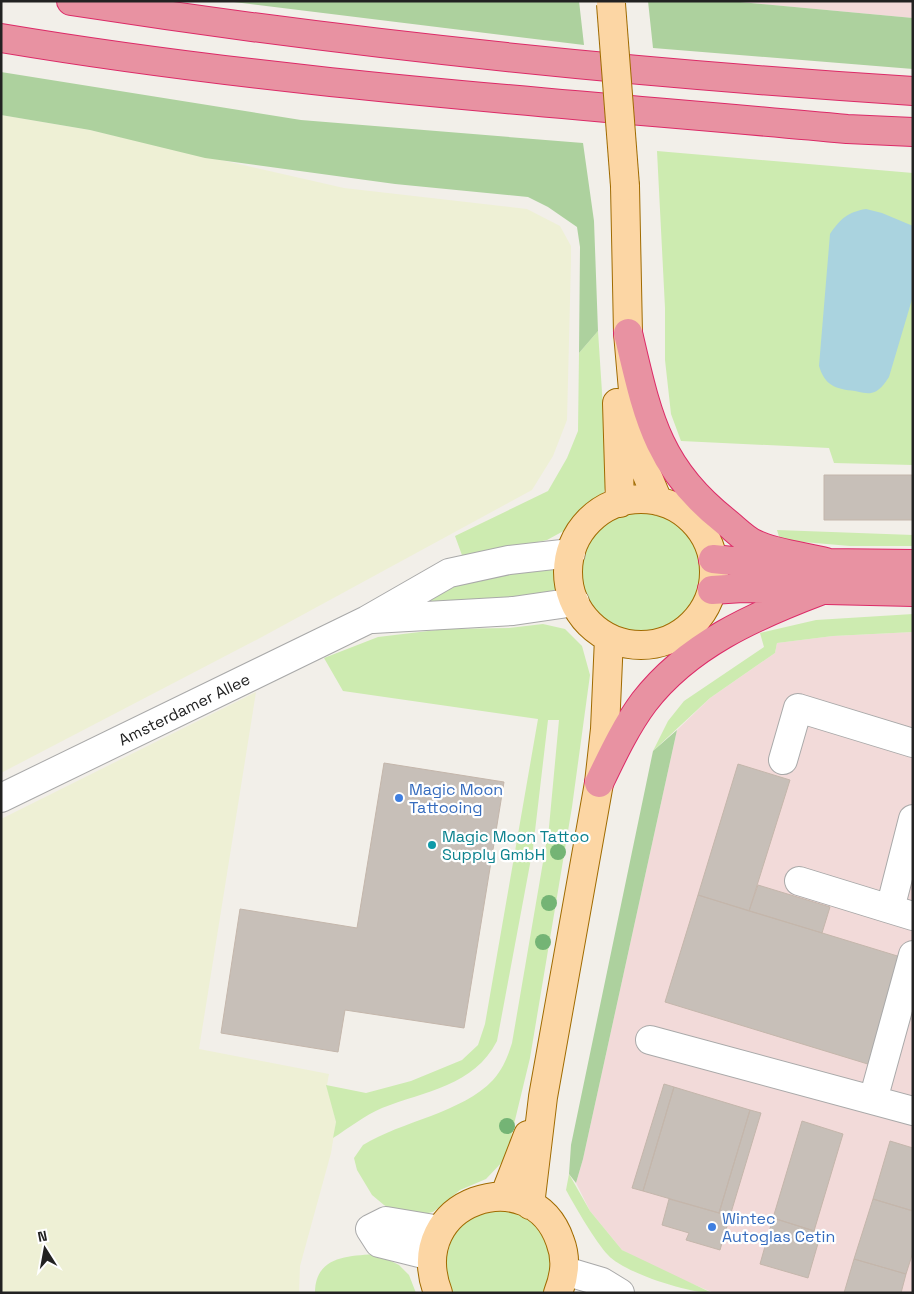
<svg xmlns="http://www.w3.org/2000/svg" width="914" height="1294" font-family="'Space Grotesk',sans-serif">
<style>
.commercial{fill:#f2dad9}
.farmland{fill:#eef0d5}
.grass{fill:#cdebb0}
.forest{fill:#add19e}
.water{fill:#aad3df}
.building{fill:#c7bfb8;stroke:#c4b6ab}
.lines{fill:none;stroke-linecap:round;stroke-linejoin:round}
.minor-casing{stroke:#a9a9a9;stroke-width:30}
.major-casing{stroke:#a06b00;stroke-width:30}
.highway-casing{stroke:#dc2a67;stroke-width:30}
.minor{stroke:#fff;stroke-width:28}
.major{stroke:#fcd6a4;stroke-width:28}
.highway{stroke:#e892a2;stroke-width:28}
.major-bridge-casing{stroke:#a06b00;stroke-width:30;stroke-linecap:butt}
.major-bridge{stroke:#fcd6a4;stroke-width:28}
.tree{fill:#74b475}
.shop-dot{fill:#3f7fe0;stroke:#fff;stroke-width:2}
.culture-dot{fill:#0f9aa8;stroke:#fff;stroke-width:2}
.labels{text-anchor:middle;stroke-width:4.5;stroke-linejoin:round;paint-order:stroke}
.street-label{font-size:16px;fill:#222;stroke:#fff}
.shop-label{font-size:16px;fill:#366cbe;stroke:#fff;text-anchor:start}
.culture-label{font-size:16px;fill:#0d838f;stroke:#fff;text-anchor:start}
</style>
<rect width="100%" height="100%" fill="#f2efe9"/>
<path class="commercial" d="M730,1h183v17z
M913,632v661h-199l-50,-21 -42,-22 -32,-39 -14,-28 7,-24 94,-429 33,-32 65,-45 2,-10 56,-7z"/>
<path class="farmland" d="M1,115l89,15 254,58 183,21 33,17 11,20v15l-4,159 -14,36 -21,34 -272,148 -259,135z
M256,692l-57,357 130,25 -2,11 9,37 -5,31 -31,113 -1,27h-298v-474z"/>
<path class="grass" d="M657,151l256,22v292l-79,-2 -5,-15 -148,-7 -10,-27 -6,-54v-52z
M598,331l9,138 -1,16 -4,13 -33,30 -22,12 -84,18 -8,-22 93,-45 19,-33 11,-27 1,-78z
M580 572a60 60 0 1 1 120 0a60 60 0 1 1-120 0Z
M777,530l136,5v11h-63l-70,-6z
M555,565v30l-152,11 50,-24z
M913,614v18l-80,4 -56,7 -2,10 -65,45 -57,53 15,-30 16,-20 80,-54 -4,-14 56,-13z
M543,624l22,5 17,17 8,29 -18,132 -42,251 -22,91 -3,10 -19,20 -26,11 -27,22 -10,2 -31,-4 -8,-5 -12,-10 -15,-25 -3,-12 9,-13c39,-24 99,-32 130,-65 10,-11 15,-24 19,-37l37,-216 10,-107h-11l-15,128 -36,193c-23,45 -72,50 -115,67 -17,7 -33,20 -49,30l3,-16 -10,-37 40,8 45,-12 51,-21 16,-15 7,-21 53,-305 -195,-28 -19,-33 54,-21 67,-8 64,-1z
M569,1174l21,37 32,39 90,43c-23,0 -88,-20 -104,-38 -13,-14 -32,-47 -42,-65z
M506,1208l27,11 21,37 -8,37h-95l-8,-22 11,-42 23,-17z
M377,1254l22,11 10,10 7,18h-101c0,-37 33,-37 62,-39z"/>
<path class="forest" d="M226,1h353l5,44z
M648,1h82l183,17v51l-260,-21z
M1,72l300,48 282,23 11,78 4,110 -19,22 1,-106 -3,-20 -29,-20 -20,-10 -133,-13 -190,-26 -115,-28 -89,-15z
M677,730l-94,429 -7,24 -7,-9 2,-29 82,-394z"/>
<path class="water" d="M866,209l16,4 31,13v70l-24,81c-4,6 -10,15 -18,16 -4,1 -11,-1 -16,-2 -19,-2 -30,-5 -36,-25l11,-132c10,-15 18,-22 36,-25z"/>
<path class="building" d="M824,475h89v45h-89z
M384,763l120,19 -40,246 -119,-18 -7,42 -117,-19 19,-124 117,19z
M738,764l52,16 -41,131 -51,-16z
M758,885l72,22 -8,26 -73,-22z
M698,895l206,63 -33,107 -206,-63z
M664,1084l10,3 -31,104 -11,-3z
M674,1087l76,23 -31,103 -76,-22z
M750,1110l11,3 -31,103 -11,-3z
M802,1121l41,13 -29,97 -41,-13z
M890,1141l23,7v63l-40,-12z
M669,1199l61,17 -10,34 -34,-10 3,-7 -27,-8z
M873,1199l40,12v41l-7,22 -52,-15z
M773,1218l48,15 -13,45 -48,-14z
M854,1259l52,15 -5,19h-57z"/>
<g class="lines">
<defs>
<path id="minor" d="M373,619l140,-8 62,-9
M783,760l15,-52 115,35
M1,798l366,-178 82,-47 60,-13 62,-7
M913,819l-23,90 23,7
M799,881l91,28
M650,1040l263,71
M873,1100l40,-145
M431,1256l-52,-13 -9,-14 16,-8 54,9
M565,1271l37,11 18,11"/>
<path id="major" d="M625,186l3,147 9,103 8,34 13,31
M617,403l3,100
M568 572a73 73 0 1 1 146 0a73 73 0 1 1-146 0Z
M504,1197l24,-62
M530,1205l13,-108 56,-314 6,-54 4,-91
M438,1293c-35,-93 94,-134 122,-52 7,18 5,34 -2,52"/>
<path id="highway" d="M71,1c278,43 560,72 842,90
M1,38c280,47 564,65 846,91l66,3
M628,333c19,80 28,134 97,188 9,7 19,18 30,23 18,9 51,13 71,18
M713,559l29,3 171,2
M712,590l31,-2 170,4
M599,783c13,-27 27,-57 45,-81 44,-57 110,-86 176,-111"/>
</defs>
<use href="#minor" class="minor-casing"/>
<use href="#major" class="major-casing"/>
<use href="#highway" class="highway-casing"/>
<use href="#minor" class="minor"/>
<use href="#major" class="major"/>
<use href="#highway" class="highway"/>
<defs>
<path id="major-bridge" d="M611,4l14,182"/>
</defs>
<use href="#major-bridge" class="major-bridge-casing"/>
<use href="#major-bridge" class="major-bridge"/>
</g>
<g class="tree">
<circle cx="558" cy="852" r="8"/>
<circle cx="549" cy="903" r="8"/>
<circle cx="543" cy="942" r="8"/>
<circle cx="507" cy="1126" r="8"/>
</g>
<g class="shop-dot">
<circle cx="399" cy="798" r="5"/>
<circle cx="712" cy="1227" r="5"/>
</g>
<circle class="culture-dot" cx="432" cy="845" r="5"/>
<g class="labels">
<g class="street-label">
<text transform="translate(184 709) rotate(-26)" y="6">Amsterdamer Allee</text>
</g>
<g class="shop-label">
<text x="409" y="795">Magic Moon<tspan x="409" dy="18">Tattooing</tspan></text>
<text x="722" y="1224">Wintec<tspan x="722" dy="18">Autoglas Cetin</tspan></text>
</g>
<g class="culture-label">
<text x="442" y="842">Magic Moon Tattoo<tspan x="442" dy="18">Supply GmbH</tspan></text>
</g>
</g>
<rect width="914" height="1294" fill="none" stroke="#222222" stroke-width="5"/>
<g transform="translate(45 1249) rotate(349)" stroke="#ffffff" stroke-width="4" paint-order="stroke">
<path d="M0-4L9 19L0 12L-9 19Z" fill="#222222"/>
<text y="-8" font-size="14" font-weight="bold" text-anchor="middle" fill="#222222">N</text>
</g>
</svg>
